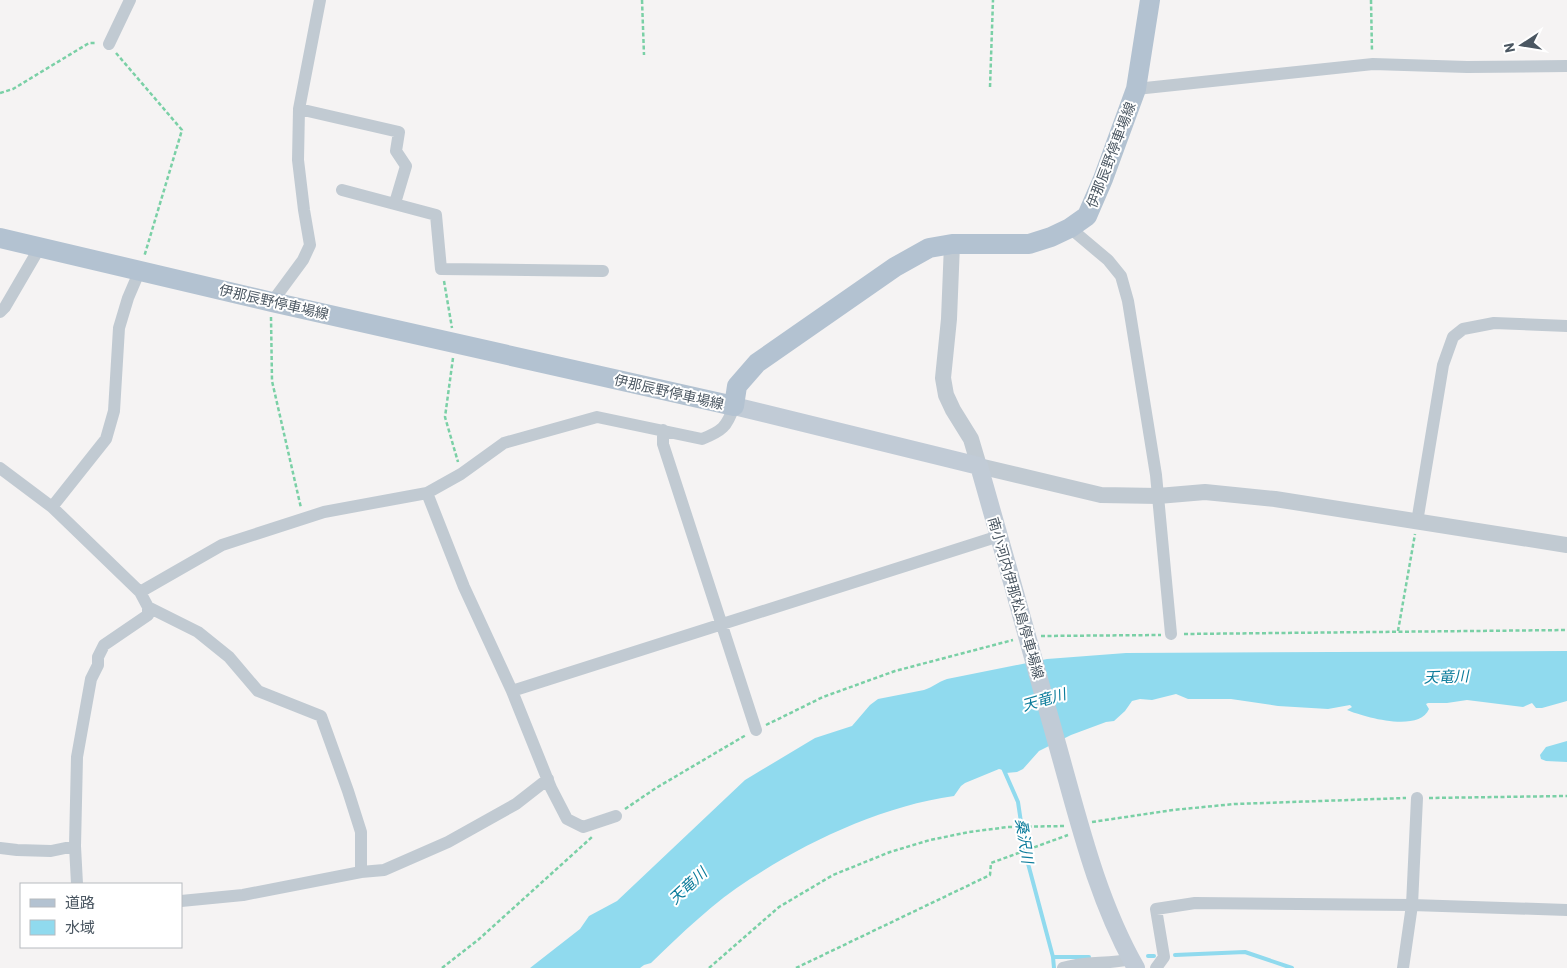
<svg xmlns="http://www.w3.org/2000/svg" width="1567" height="968" font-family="Barlow,'Noto Sans JP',sans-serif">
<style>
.water{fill:#90daee}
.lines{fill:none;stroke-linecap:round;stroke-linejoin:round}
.stream{stroke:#90daee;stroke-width:4}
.path{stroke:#7ad0a6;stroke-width:2.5;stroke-dasharray:4 2.5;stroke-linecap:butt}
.minor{stroke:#c1cad2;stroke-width:12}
.tertiary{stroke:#c1cad2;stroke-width:16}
.secondary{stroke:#c1cbd6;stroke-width:18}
.primary{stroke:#b3c2d1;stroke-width:20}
.labels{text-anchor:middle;stroke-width:4;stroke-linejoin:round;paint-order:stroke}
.street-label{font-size:14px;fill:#4a5661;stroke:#fff}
.water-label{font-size:15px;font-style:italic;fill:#0c7c9b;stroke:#fff}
</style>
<rect width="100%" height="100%" fill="#f5f3f3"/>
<path class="water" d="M1567,651v50l-25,7h-6l-4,-5 -9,4 -56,-7 -20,3h-19l-2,1 3,5c-10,24 -65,8 -82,1l5,-3 -2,-2 -22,4 -50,-3 -47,-7h-43l-12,-5 -24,6 -12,-1 -8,2 -7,10 -11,10 -8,1 -35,13 -32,16 -16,18 -6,3 -11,1 -3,-3 -4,-1 -34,14 -4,3 -7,10c-71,10 -144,44 -204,83 -36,23 -68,54 -99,84l-7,2 -4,3h-110l50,-39 9,-13 28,-15 128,-121 70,-42 37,-12 18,-21 8,-6 46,-9c9,-3 14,-8 23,-11l100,-20 79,-6z
M1567,741v21l-21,-1 -5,-2 -1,-4 6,-8z"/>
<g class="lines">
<path class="stream" d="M1003,768l15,34 8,54 27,101 1,11
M1175,955l70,-3 47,16
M1148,956h6
M1053,957h36"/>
<path class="path" d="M642,0l2,55
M1371,0l1,52
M116,53l66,77 -38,127
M990,87l3,-87
M0,93l13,-4 76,-46h8
M444,281l8,47
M271,317l1,64 29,127
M453,358l-8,59 13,45
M1398,631l17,-97
M1184,634l383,-4
M1041,636l120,-1
M766,725l57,-28 72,-26 118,-31
M1429,798l138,-2
M625,809l31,-21 90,-53
M1092,822l81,-12 62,-6 171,-6
M442,968l36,-28 114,-103
M709,968l70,-61 54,-32 57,-23 40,-12 39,-8 39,-5 57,-1
M796,968l194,-93 1,-12 77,-28"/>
<path class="minor" d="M109,44l21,-44
M1136,89l237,-25 94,3 100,-1
M299,109l100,23 -3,19 10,15 -11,37
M342,190l94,25 5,54 162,2
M1070,228l38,32 13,16 7,25 28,174 15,159
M272,302l31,-42 7,-15 -6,-35 -6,-50 1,-51 21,-109
M0,312l5,-5 35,-60
M663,430v14l93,286
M0,468l52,39 88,85 8,15v8l-44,30 -6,12v8l-7,14 -14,78 -2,89 2,38
M427,493l37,94 48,104 39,97 16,31 16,8 33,-11
M52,507l54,-68 8,-28 5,-83 9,-30 12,-28
M1417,522l26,-157 10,-28 10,-8 31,-6 73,3
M140,592l82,-47 102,-33 103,-19 34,-19 43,-31 93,-26 105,22c20,-8 25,-12 32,-33
M148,607l50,25 31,25 29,34 63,25 27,75 13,41v40
M512,691l487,-155
M0,848l17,2 34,1 24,-5
M181,901l62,-6 118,-23 23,-2 64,-28 68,-38 32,-25
M1063,968c22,-8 45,-3 68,-9
M1156,968l8,-11 -8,-48 39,-6 217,2 155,5
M1403,968l9,-63 5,-107"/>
<path class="tertiary" d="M952,244l-3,75 -6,59 3,17 7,15 18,29 8,27 122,29 57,1 47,-4 70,7 292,46"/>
<path class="secondary" d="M734,406l245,60c28,97 55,195 82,292 20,72 38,145 75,210"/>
<path class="primary" d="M0,238l272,64 462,104 3,-20 20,-23 138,-96 34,-19 23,-4h77l22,-7 19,-9 17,-12 16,-37 33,-90 14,-89"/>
</g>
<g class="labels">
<g class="street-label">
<text transform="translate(1111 155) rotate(-69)" y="5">伊那辰野停車場線</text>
<text transform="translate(274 302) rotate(13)" y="5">伊那辰野停車場線</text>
<text transform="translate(669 392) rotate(13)" y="5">伊那辰野停車場線</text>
<text transform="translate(1016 598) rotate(74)" y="5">南小河内伊那松島停車場線</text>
</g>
<g class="water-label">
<text transform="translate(1446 677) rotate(-2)" y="5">天竜川</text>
<text transform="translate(1044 700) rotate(-16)" y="5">天竜川</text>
<text transform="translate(1024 841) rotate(81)" y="5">桑沢川</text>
<text transform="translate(688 886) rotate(-43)" y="5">天竜川</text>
</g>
</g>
<rect x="20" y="883" width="162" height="65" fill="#ffffff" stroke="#b7bbc0"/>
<rect x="30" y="899" width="25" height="8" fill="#b3c2d1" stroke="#b7bbc0"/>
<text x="65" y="908" font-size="15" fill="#4a5661">道路</text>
<rect x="30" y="920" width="25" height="15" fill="#90daee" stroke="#b7bbc0"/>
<text x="65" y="933" font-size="15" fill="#4a5661">水域</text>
<g transform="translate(1522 45) rotate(258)" stroke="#ffffff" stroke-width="4" paint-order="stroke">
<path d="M0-4L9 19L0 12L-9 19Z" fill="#4a5661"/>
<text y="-8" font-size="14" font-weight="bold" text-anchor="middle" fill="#4a5661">N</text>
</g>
</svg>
